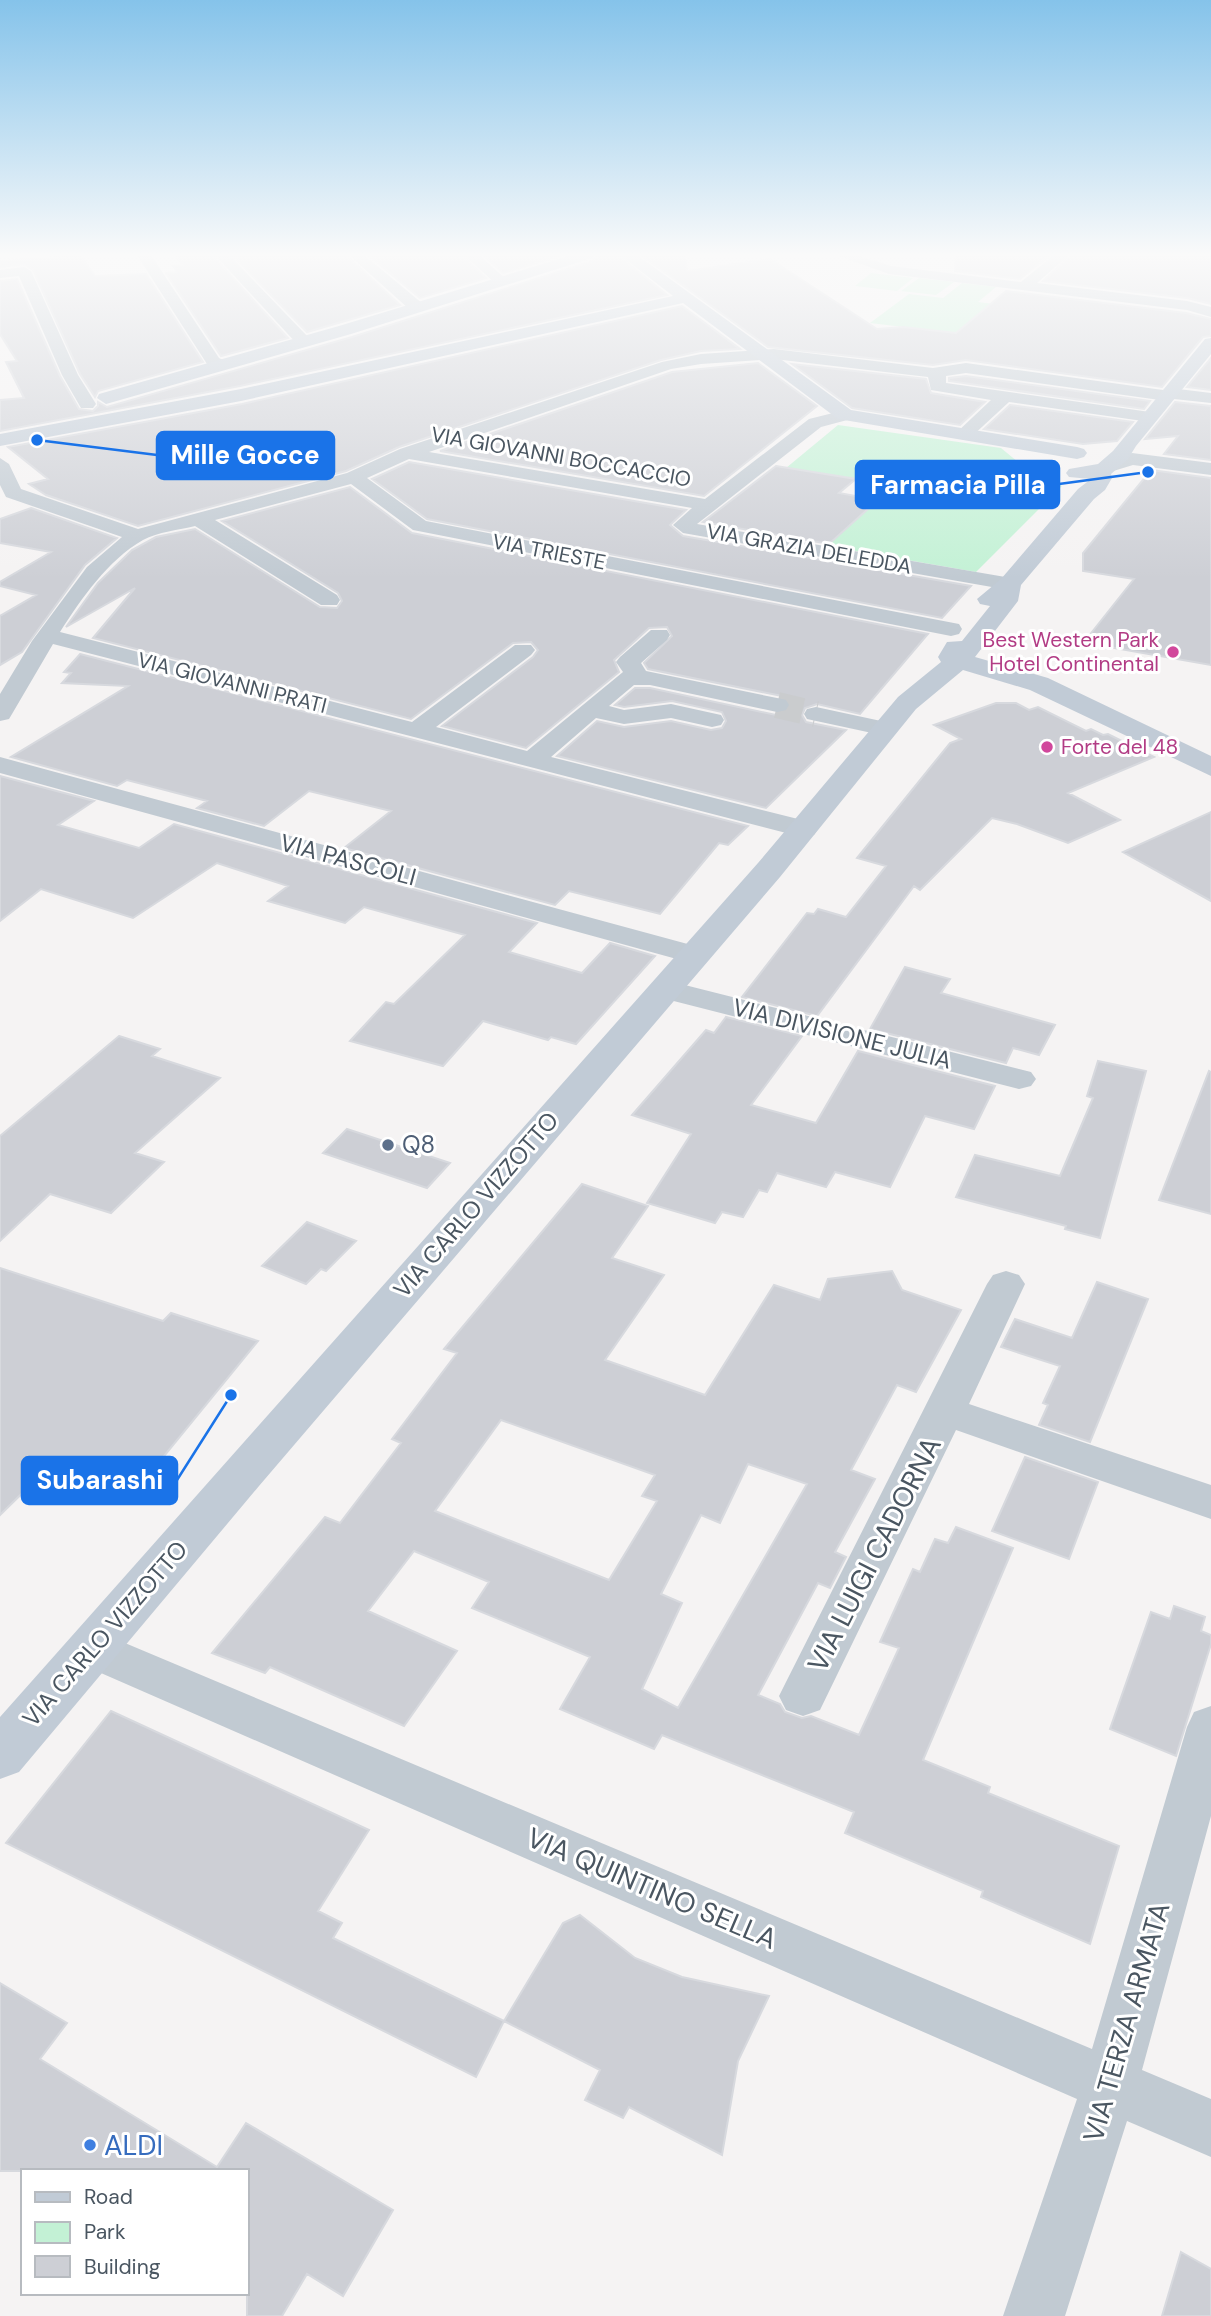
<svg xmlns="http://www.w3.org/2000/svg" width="1211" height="2316" font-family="'DM Sans',sans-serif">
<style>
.green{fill:#c3f1d5}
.building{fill:#cdcfd5;stroke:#d7d9de;stroke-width:2;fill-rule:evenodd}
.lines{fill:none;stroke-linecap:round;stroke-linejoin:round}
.street-tunnel{stroke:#caccce;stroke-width:26;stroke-dasharray:26 13;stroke-linecap:butt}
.street{fill:#c1cad2;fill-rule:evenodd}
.secondary{fill:#c1cbd6;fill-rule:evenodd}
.hotel-dot{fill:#d1479c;stroke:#fff;stroke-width:2.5}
.service-dot{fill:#5c6f8a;stroke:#fff;stroke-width:2.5}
.shop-dot{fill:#3f7fe0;stroke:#fff;stroke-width:2.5}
.labels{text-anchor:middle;stroke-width:6;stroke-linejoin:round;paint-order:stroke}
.far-street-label{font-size:21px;fill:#4a5661;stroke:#fff}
.far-hotel-label{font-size:21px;fill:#b23c85;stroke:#fff;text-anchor:end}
.street-label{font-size:24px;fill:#4a5661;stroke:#fff}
.service-label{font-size:24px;fill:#4e5e75;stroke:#fff;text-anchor:start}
.near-street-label{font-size:28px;fill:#4a5661;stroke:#fff}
.near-shop-label{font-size:28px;fill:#366cbe;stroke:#fff;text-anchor:start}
.leader{fill:none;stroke:#1a73e8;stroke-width:2.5}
.callout-dot{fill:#1a73e8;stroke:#fff;stroke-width:2.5}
.callout{fill:#1a73e8;stroke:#1a73e8;stroke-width:2.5}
.callout-label{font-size:26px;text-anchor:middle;font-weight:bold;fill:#fff}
</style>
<rect width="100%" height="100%" fill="#f5f3f3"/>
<path class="green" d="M871,273l42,5 -16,13 -42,-5z
M919,278l35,4 -18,13 -35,-4z
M962,283l34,4 -18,15 152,19 -28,30 -232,-28 39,-29 34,4z
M838,425l163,23 17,14 44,24 -86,86 -149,-26 65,-61 -106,-17z"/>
<path class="building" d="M80,255l15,21 51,-2 57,88 -105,29 -3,6 -15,-23 -47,-104 -9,-6 -24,3v-6z
M175,255h37l76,83 -67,18 -55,-83 11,-1 -4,-6 9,-1z
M232,255h114l54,50 -93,27z
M368,255h94l24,23 -66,20z
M483,255h81l-61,18z
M598,255h20l49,40 -427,91 -240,45v-31l24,-2 -18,-36 11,-1 -17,-27v-53l17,-2 43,97 19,33 14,2 5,-5v-4l9,5 245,-70 241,-76z
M641,255h44l2,16 83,-12 107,70 26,-2 53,6 50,-42 180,22 25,6v17l-8,1 -41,50 -196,-27 -33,5 -165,-18z
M956,255h94l-30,24 -65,-8z
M1071,255h140v49l-24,-6 -144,-17z
M682,306l58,43 -39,2 -40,9 -262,87 -53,24 -208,55 -92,-31 -17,-11 19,-5 -40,-32 234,-43z
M1211,358v32l-24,-3z
M758,363l59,43 -113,90 -264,-45 232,-79z
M792,364l134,15 5,14 54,9 -25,23 -108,-17z
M966,376l184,25 -6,8 -195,-28v-3z
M1175,402l36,4v54l-47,-6 14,-18 -33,3z
M1010,405l123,17 -16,19 -34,3 -99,-15z
M409,462l277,48 -16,15 13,11 288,50 -29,32 -515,-99 -55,-40z
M776,466l80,13 -17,14 39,7 -49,44 -126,-22z
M1151,470l60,8v187l-102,-18 3,-5 -24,-5 46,-58 -51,-8v-18z
M350,487l62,46 516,101 -68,80 -43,-10 -12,4 -3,7 4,7 40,8 -80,78 -209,-52 40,-35 27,6 47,-6 40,9 11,-2 4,-7 -4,-9 -50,-11 -48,6 -9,-2 20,-17h15l126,27 12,-4 3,-7 -4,-7 -139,-28 -4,-6 28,-27 -5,-9 -18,1 -35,32 5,12 -93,76 -84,-22 91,-69 5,-7 -7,-8 -18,1 -102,76 -318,-81 42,-50 -69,39 32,-44 34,-33 24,-13 39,-8 125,78 17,1 5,-7 -4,-8 -116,-72z
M31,508l86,30 -32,27 -63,87 -22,13v-49l36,-21 -36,-9v-4l51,-30 -51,-9v-24z
M80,654l668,172 -20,19 -9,-2 -59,71 -91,-23 -14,14 -211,-57 47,-37 -82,-20 -45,35 -67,-18 10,-7 -80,-21 -10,6 -106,-29 117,-71 -66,-3 9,-10 -7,-1z
M996,703h20l13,7 9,-3 48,24 5,-2 12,6 5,-1 46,23 -86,36 52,27 -52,23 -51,-19 -25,-6 -72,72 -6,-4 -97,130 -75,-19 65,-84 7,1 4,-5 28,8 40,-51 -29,-8 93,-115 11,-4 -27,-14z
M0,776l94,25 -36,24 81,23 35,-24 363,99 -28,29 73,21 28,-30 45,13 -79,88 -25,-7 -3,3 -65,-19 -40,45 -93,-25 36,-39 8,2 71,-69 -101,-28 -19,16 -77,-22 20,-15 -71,-23 -84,55 -92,-29 -41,32z
M1211,812v89l-88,-49z
M905,967l45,12 -9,14 114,32 -16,30 -26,-7 -7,15 -136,-34z
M726,1017l76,19 -51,69 65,18 42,-72 137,35 -21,43 -49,-13 -35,71 -55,-15 -9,15 -49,-14 -10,19 -8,-2 -16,27 -21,-5 -7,11 -68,-20 44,-69 -59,-19 74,-85 8,3z
M119,1036l41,13 -8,7 68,22 -85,75 29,9 -53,51 -61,-19 -50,47v-105z
M1098,1061l48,10 -46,167 -35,-9 1,-3 -110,-29 19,-42 85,21 33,-78 -6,-2z
M1209,1071l2,1v142l-52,-14z
M347,1129l103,34 -23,25 -104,-35z
M582,1184l66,22 -36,52 52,17 -59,85 100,35 69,-110 46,15 8,-21 64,-8 10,19 59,20 -45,82 -19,-7 -46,85 24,9 -40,73 11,5 -16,31 -12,-5 -60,112 22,9 5,8 17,6 9,-2 48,19 40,-87 -19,-6 33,-73 7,3 15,-33 13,4 8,-16 57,21 -90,212 67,27 -2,6 131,53 -29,98 -109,-47 2,-6 -138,-58 9,-21 -192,-77 -8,14 -94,-40 30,-52 -118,-49 17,-26 -75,-31 -46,60 89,40 -53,75 -134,-59 -5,6 -53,-20 113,-136 15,6 61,-80 -9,-4 65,-86 -13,-4zM501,1420l154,55 -13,21 15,5 -48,79 -174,-69zM748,1464l59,20 -129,224 -36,-19 40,-86 -21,-9 40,-79 19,8z
M307,1222l49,19 -30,30 -5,-2 -15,15 -44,-18z
M0,1268l163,53 8,-8 87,28 -129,158 -82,-30 -47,46z
M1097,1282l51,17 -58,143 -51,-17 9,-20 -5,-2 17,-37 -59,-19 14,-28 57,19z
M1025,1457l73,25 -29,77 -77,-28z
M1174,1606l31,11 -4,14 10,4v9l-35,112 -66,-27 41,-117 19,7z
M111,1711l258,119 -51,81 24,12 -9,15 171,83 -28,56 -470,-234z
M580,1915l55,43 47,19 87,19 -31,65 -16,94 -93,-48 -6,11 -38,-18 15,-30 -96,-49 59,-98z
M0,1983l67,40 -27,36 177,108 29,-44 147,87 -50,86 -36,-22 -25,42h-35v-145h-247z
M1181,2252l30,17v47h-49z"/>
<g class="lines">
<path class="street-tunnel" d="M777,705l39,9"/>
<path class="street" d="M137,255h14l68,103 12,6 -2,3 -6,2 -16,-5z
M215,255h14l81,84 2,3 -2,3h-12z
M349,255h15l59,49 3,3 -3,3 -14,-1z
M464,255h15l29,26 -2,3h-10z
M836,255h20l35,11 130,16 33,-27h15l-32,28 150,18 24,6v10l-24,-7 -298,-36z
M24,267l7,4 47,104 18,29 -3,4h-12l-19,-33 -43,-99 -19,2v-8z
M774,349l159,19 33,-5 197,27 7,-2 41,5v10l-37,-4 -7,2 -201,-28 -20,3v7l204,29 9,5 -9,5 -141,-20 -39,36 -6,1 -9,-5 36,-34 -60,-10 -3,-13 -154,-18 -73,5 -30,5 -242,83 276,47 104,-80 36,-9 9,5 -3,4 -30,8 -124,97 320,55 3,5 -3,5 -8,1 -326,-57 -10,-8 19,-17 -283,-49 -42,19 59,43 533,103 3,5 -3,5 -8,2 -538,-106 -62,-46 -136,36 122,75 3,5 -3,5h-16l-126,-79c-16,4 -37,6 -52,14 -35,20 -62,59 -83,92l352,90 103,-77h16l4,5 -4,5 -95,72 91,24 96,-79 -7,-10 4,-5 31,-27h16l3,5 -3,5 -26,23 5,8 131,27 9,2 3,5 -3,5 -9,2 -127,-27h-16l-25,21 15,4 47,-6 50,11 3,5 -3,5 -9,2 -41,-9 -47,6 -28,-6 -45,39 263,66 4,6 -4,6 -10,2 -10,-2 -741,-191 -41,70 -3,5 -9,2v-27l32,-53 55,-74 35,-30 -116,-40 -6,-12v-27l9,6 12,25 117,40 209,-56 53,-24 262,-87 39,-8z
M1132,453l79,10v12l-78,-10 -23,7 -9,-6 2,-4z
M816,707l79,17 3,5 -3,5 -9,2 -79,-17 -3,-5 3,-5z
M0,757l706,192 4,6 -4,6 -11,3 -11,-3 -684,-188z
M665,980l366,92 5,7 -5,7 -12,3 -365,-93 -5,-7 5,-7z
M1006,1271l13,4 6,9 -56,120 242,81v34l-255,-89 -136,280 -17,6 -17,-6 -7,-14 7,-14 201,-398 6,-9z
M94,1630l998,419 95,-322 7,-15 17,-6v110l-69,254 69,29v58l-84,-36 -62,195h-62l74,-217 -999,-436 -7,-14 7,-14z"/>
<path class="secondary" d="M572,255h23l-3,3 -241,76 -245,70 -9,-6 2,-4 240,-68z
M620,255h17l214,155 226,37 7,2 3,4 -3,4 -7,2 -239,-40 -155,-116 -442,98 -241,45v-12l241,-45 432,-93z
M1211,338v16l-75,92 -8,13 -17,15 1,4 -7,12 -11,9 -73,86 -3,16 -43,56 73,21 163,78v20l-181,-86 -67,-20 -47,39 -136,168 -521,609 -240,286 -19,7v-62l758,-854 140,-166 43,-35 -3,-5 9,-15 15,-1 28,-35 -10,-2 -3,-5 24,-20 77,-90 13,-10 -22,-2 -3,-4 3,-4 29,-5 15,-13 92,-112z"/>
</g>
<linearGradient id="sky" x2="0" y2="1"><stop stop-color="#85c3ea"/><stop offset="0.44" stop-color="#fafafa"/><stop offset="1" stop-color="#fafafa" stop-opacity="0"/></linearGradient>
<rect width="1211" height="579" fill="url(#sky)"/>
<g class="hotel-dot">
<circle cx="1173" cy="652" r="7"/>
<circle cx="1047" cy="747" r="7"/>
</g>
<circle class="service-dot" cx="388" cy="1145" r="7"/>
<circle class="shop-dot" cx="90" cy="2145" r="7"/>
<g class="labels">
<g class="far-street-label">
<text transform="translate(561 457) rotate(10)" y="7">VIA GIOVANNI BOCCACCIO</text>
<text transform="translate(809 549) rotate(10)" y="7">VIA GRAZIA DELEDDA</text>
<text transform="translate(549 552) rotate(11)" y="7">VIA TRIESTE</text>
<text transform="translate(232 683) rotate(14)" y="7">VIA GIOVANNI PRATI</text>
</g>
<g class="far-hotel-label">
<text x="1159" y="647">Best Western Park<tspan x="1159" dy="24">Hotel Continental</tspan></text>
<text x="1061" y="754" text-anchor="start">Forte del 48</text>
</g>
<g class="street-label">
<text transform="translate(348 860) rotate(15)" y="8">VIA PASCOLI</text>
<text transform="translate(842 1034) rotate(14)" y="8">VIA DIVISIONE JULIA</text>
<text transform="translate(476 1205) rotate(-49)" y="8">VIA CARLO VIZZOTTO</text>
<text transform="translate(105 1634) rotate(-49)" y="8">VIA CARLO VIZZOTTO</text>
</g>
<g class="service-label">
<text x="402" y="1153">Q8</text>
</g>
<g class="near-street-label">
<text transform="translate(874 1554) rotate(-63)" y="10">VIA LUIGI CADORNA</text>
<text transform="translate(652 1888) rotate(23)" y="10">VIA QUINTINO SELLA</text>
<text transform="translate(1126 2022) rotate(-74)" y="10">VIA TERZA ARMATA</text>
</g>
<g class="near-shop-label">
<text x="104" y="2155">ALDI</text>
</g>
</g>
<path class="leader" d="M37 440L157 455M1148 472L1059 484M231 1395L177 1480"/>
<g class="callout-dot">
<circle cx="37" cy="440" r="7"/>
<circle cx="1148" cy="472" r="7"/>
<circle cx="231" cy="1395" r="7"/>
</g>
<g class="callout">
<rect x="157" y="432" width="177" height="47" rx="7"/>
<rect x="856" y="461" width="203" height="47" rx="7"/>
<rect x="22" y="1457" width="155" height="47" rx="7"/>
</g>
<g class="callout-label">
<text x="245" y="464">Mille Gocce</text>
<text x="958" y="494">Farmacia Pilla</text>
<text x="100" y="1489">Subarashi</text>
</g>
<rect x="21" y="2169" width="228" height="126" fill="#ffffff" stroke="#b7bbc0" stroke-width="2"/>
<rect x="35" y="2192" width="35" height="10" fill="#c1cbd6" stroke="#b7bbc0" stroke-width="2"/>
<text x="84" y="2204" font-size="21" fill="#4a5661">Road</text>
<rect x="35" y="2222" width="35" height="21" fill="#c3f1d5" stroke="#b7bbc0" stroke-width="2"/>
<text x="84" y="2239" font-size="21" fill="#4a5661">Park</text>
<rect x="35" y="2256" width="35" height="21" fill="#cdcfd5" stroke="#b7bbc0" stroke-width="2"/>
<text x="84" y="2274" font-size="21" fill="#4a5661">Building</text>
</svg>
